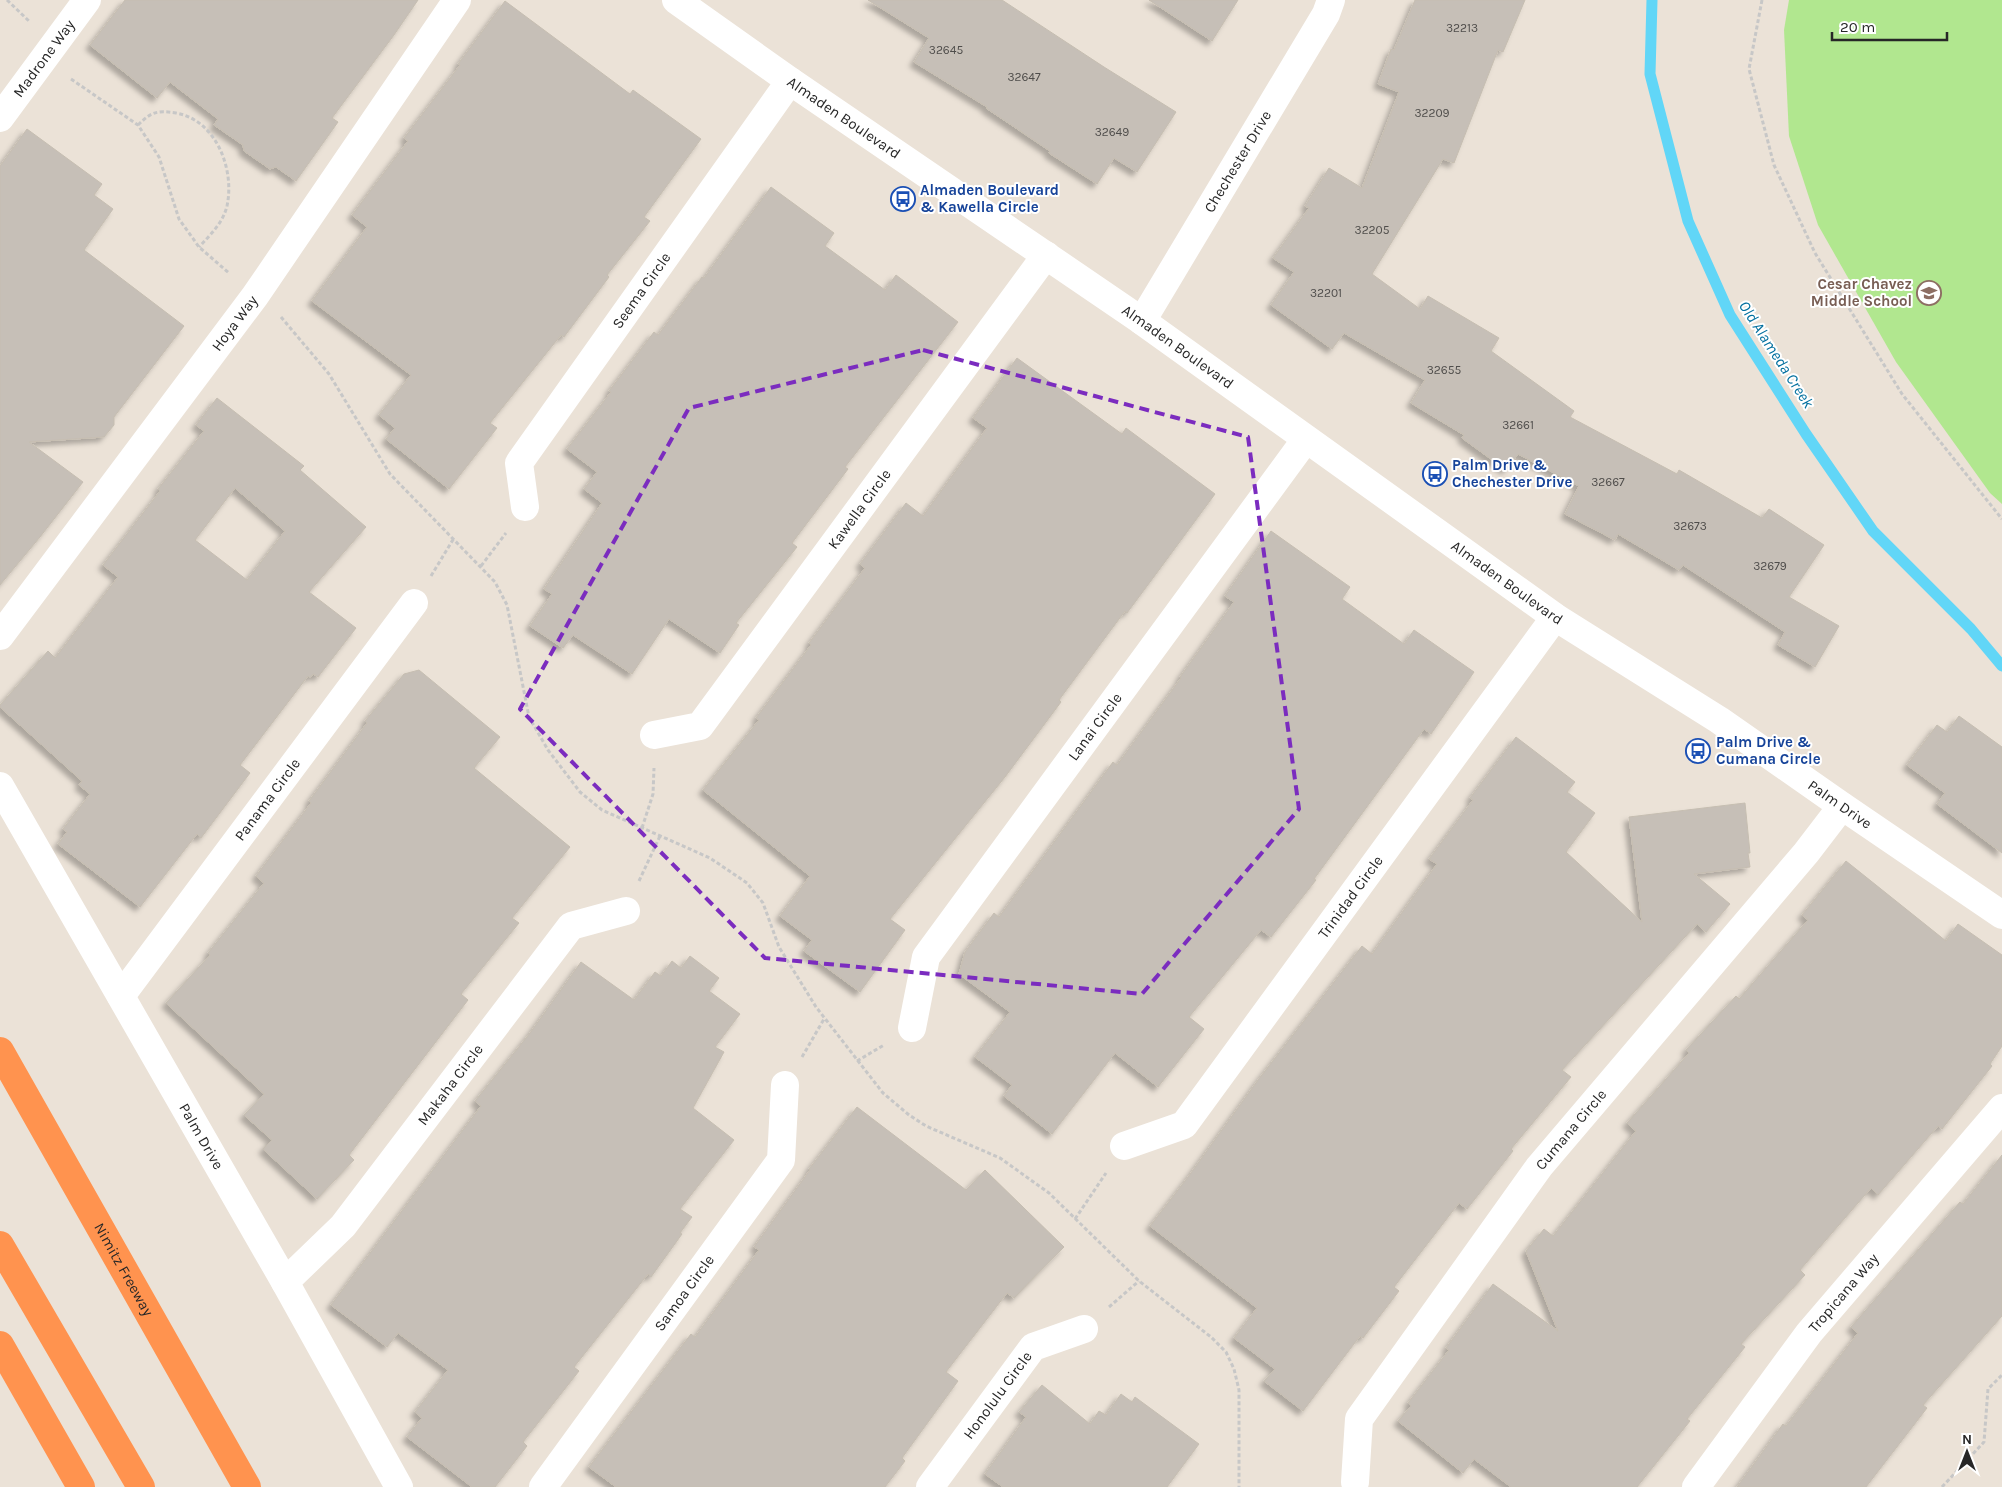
<svg xmlns="http://www.w3.org/2000/svg" width="2002" height="1487" font-family="Karla,sans-serif">
<style>
.green{fill:#b1e78f}
.lines{fill:none;stroke-linecap:round;stroke-linejoin:round}
.stream{stroke:#61d6f7;stroke-width:11}
.building{fill:#c6bfb7;stroke:#c6beb1;fill-rule:evenodd;filter:url(#shadow)}
.path{stroke:#c7c7c7;stroke-width:3;stroke-dasharray:4 2.5;stroke-linecap:butt}
.minor{stroke:#fff;stroke-width:28}
.highway{stroke:#ff934f;stroke-width:28}
.marked{fill:none;stroke:#7b2cbf;stroke-width:4;stroke-dasharray:10 6;stroke-linejoin:round}
.labels{text-anchor:middle;stroke-width:4;stroke-linejoin:round;paint-order:stroke}
.number-label{font-size:12px;fill:#4f4d4b}
.street-label{font-size:15px;fill:#272727;stroke:#fff}
.transit-label{font-size:15px;font-weight:bold;fill:#164399;stroke:#fff;text-anchor:start}
.education-label{font-size:15px;font-weight:bold;fill:#785e54;stroke:#fff;text-anchor:end}
.water-label{font-size:16px;font-style:italic;fill:#03709f;stroke:#fff}
</style>
<defs>
<filter id="shadow"><feDropShadow dx="-4.5" dy="4.5" stdDeviation="2.5" flood-color="#0004"/></filter>
</defs>
<rect width="100%" height="100%" fill="#ebe2d7"/>
<path class="green" d="M1789,0h213v504l-12,-11 -94,-131 -78,-137 -29,-89 -5,-106z"/>
<g class="lines">
<path class="stream" d="M1652,0l-2,74 38,147 42,94 76,119 67,97 98,98 31,37"/>
</g>
<path class="building" d="M125,0h293l-24,35 -62,83 6,4 -42,59 -20,-14 -6,2 -26,-18 -1,-6 -29,-20 4,-6 -48,-37 -13,16 -67,-53z
M868,0h134l102,67 72,45 -39,60 -23,-14 -17,26 -48,-31 1,-2 -64,-43 1,-1 -73,-45 15,-24z
M1149,0h89l-26,41z
M1415,0h110l-22,52 -5,-2 -44,113 -11,-4 -71,115 48,35 8,-13 71,42 -8,13 83,60 -4,6 107,57 2,-4 83,48 7,-9 55,36 -35,52 50,29 -24,41 -37,-22 7,-13 -102,-67 -4,5 -61,-36 -3,6 -50,-26 14,-28 -61,-32 -12,16 -44,-32 2,-3 -53,-32 14,-23 -81,-47 -12,16 -61,-44 23,-33 -21,-14 36,-50 -4,-2 24,-38 33,20 37,-96 -21,-8 13,-35 3,1z
M505,1l125,93 3,-4 68,49 -57,78 6,4 -43,54 2,2 -45,60 -3,-2 -71,88 7,5 -48,61 -63,-50 9,-11 -16,-13 32,-40 -99,-74 55,-74 -15,-12 56,-74 -4,-3 56,-73 -2,-1z
M27,129l75,55 -8,11 19,14 -29,41 100,76 -70,91v8l-10,12 -75,5 54,40 -43,55 -40,48v-419z
M771,187l63,46 -9,13 60,44 11,-15 62,47 -113,145 3,2 -56,74 5,4 -61,76 3,2 -19,28 -51,-34 -37,55 -59,-39 -10,13 -33,-22 22,-32 -8,-5 58,-86 -18,-14 13,-17 -30,-23 44,-57 -2,-1 45,-59 4,3 44,-58 2,1z
M1017,358l105,76 4,-6 89,66 -56,76 -32,43 -2,-2 -66,89 2,2 -56,75 -115,142 15,11 -45,62 -56,-41 8,-11 -32,-24 30,-40 -107,-86 56,-70 -3,-2 55,-73 -2,-2 56,-75 -5,-4 46,-61 17,13 64,-88 -14,-10z
M217,398l87,68 -4,4 66,57 -57,65 47,36 -38,49 -5,-3 -3,4 -2,-2 -68,89 10,8 -49,65 -4,-4 -57,73 -82,-63 9,-12 -4,-3 27,-35 -11,-9 3,-4 -82,-74v-2l48,-54 7,7 63,-81 -15,-12 57,-74 -2,-2 46,-58 -8,-6zM235,488l50,43 -38,49 -52,-40z
M1271,531l79,56 -8,12 62,45 10,-14 60,42 -43,62 -7,-5 -110,150 2,1 -45,57 -10,-7 -72,87 15,12 -46,58 -43,-34 -63,81 -48,-38 8,-11 -37,-28 35,-45 -51,-38 6,-22 29,-39 5,4 114,-155 4,3 64,-87 -1,-1 54,-75 -9,-6z
M419,670l81,67 -26,31 96,79 -58,71 7,5 -58,71 7,6 -119,155 5,5 -37,39 -54,-50 9,-9 -28,-25 20,-21 -98,-91 44,-48 -2,-2 56,-70 -8,-7 55,-73 -2,-2 58,-78 -2,-2 39,-47z
M1959,716l43,31v106l-65,-49 8,-11 -38,-28 30,-40 10,7z
M1516,737l59,45 -8,10 28,21 -29,39 76,70 -13,-105 116,-14 5,50h-2l2,14 -56,7 36,30 -24,28 -9,-8 -135,146 9,7 -60,72 2,2 -46,58 -8,-6 -65,84 5,4 -36,47 -3,-2 -57,75 -39,-30 11,-12 -41,-31 23,-30 -107,-82 38,-49 70,-97 104,-134 10,8 65,-90 -8,-5 44,-59 -3,-2z
M1846,861l100,80 12,-17 44,31v91l-12,18 2,2 -50,63 -4,-3 -60,69 -7,-7 -71,82 5,5 -64,69 4,3 -58,72 3,2 -53,66h-126l-37,-28 -11,14 -65,-52 13,-15 -3,-3 41,-53 -3,-2 47,-64 65,47 -32,-80 18,-22 9,7 83,-105 -9,-8 62,-70 -3,-3 50,-54 3,3 69,-79 -6,-5z
M690,956l29,22 -10,13 31,23 -25,33 9,5 -31,56 41,32 -54,69 12,8 -12,16 2,1 -31,43 -3,-3 -74,93 5,4 -56,71 4,4 -32,41h-23l-65,-50 15,-19 -7,-6 33,-42 -50,-37 -11,14 -56,-42 150,-199 -6,-5 55,-68 51,-71 53,38 21,-28 6,4 11,-15 9,7z
M857,1107l109,83 19,-20 79,77 -50,51 -7,-5 -61,79 12,9 -56,77 3,3 -20,26h-269l-27,-20 102,-133 4,3 64,-87 -5,-3 56,-77 -1,-1z
M2002,1155v161l-79,89 4,3 -61,79h-129l46,-63 3,2 72,-93 -7,-6 109,-125 3,2z
M1042,1385l48,39 9,-13 7,4 15,-21 11,8 3,-5 64,47 -32,43h-164l-18,-13 41,-57 -7,-5z"/>
<g class="lines">
<path class="path" d="M7,0l23,22
M1762,0l-13,69 25,96 41,88 87,141 100,125
M71,79l67,46 21,32 20,62 20,28 30,26
M138,125c13,-13 19,-15 38,-12 40,7 59,56 51,93 -4,17 -17,29 -28,41
M281,317l48,57 61,100 105,108 12,23 22,112 19,33 32,42 22,18 108,48 37,25 16,20 16,44 37,60 67,86 26,22 17,11 74,32 49,35 90,88 72,56 15,15 8,17 5,21v97
M481,566l25,-33
M431,576l23,-38
M642,828l11,-34 1,-26
M639,881l21,-45
M802,1057l22,-38
M857,1061l27,-16
M1075,1219l31,-46
M1109,1307l30,-26
M1942,1487l42,-45 4,-53 14,-14"/>
<g class="minor">
<path id="s1" d="M676,0l114,81 352,240 413,296 164,103 123,86 160,109"/>
<path id="s2" d="M0,118l87,-118"/>
<path id="s3" d="M1142,321l184,-307 5,-14"/>
<path id="s4" d="M525,507l-6,-44 271,-382"/>
<path id="s5" d="M0,636l255,-340 202,-296"/>
<path id="s6" d="M654,735l46,-9 346,-471"/>
<path id="s7" d="M0,786l285,496 114,205"/>
<path id="s8" d="M121,996l293,-393"/>
<path id="s9" d="M912,1028l14,-71 380,-518"/>
<path id="s10" d="M1124,1146l60,-21 371,-508"/>
<path id="s11" d="M285,1282l58,-56 228,-300 55,-15"/>
<path id="s12" d="M1355,1482l4,-63 180,-252 267,-314 36,-47"/>
<path id="s13" d="M543,1487l238,-327 4,-75"/>
<path id="s14" d="M930,1487l103,-140 51,-18"/>
<path id="s15" d="M1696,1487l113,-154 193,-225"/>
</g>
<g class="highway">
<path id="s16" d="M0,1051l247,436"/>
<path d="M0,1245l141,242"/>
<path d="M0,1345l81,142"/>
</g>
</g>
<path class="marked" d="M923,350l325,87 51,372 -157,185 -377,-36 -245,-249 169,-301z"/>
<defs>
<symbol id="bus-ring" viewBox="-11 -11 22 22"><circle r="9.5" fill="#fff" stroke="#1a4fb4" stroke-width="1.5"/><path d="M-5-6H5V4H4V6H2V4H-2V6H-4V4H-5ZM-3.5-4V0h7V-4ZM-3.5 1.2v1.5H-2V1.2ZM2 1.2v1.5H3.5V1.2Z" fill="#1a4fb4"/></symbol>
<symbol id="school-ring" viewBox="-11 -11 22 22"><circle r="9.5" fill="#fff" stroke="#8d6e63" stroke-width="1.5"/><path d="M0-5L7-2L0 1L-7-2ZM-4 1L0 2.5L4 1V4Q0 6-4 4Z" fill="#8d6e63"/></symbol>
</defs>
<g fill-rule="evenodd">
<use href="#bus-ring" x="889" y="185" width="28" height="28"/>
<use href="#school-ring" x="1915" y="279" width="28" height="28"/>
<use href="#bus-ring" x="1421" y="460" width="28" height="28"/>
<use href="#bus-ring" x="1684" y="737" width="28" height="28"/>
</g>
<g class="labels">
<g class="number-label">
<text x="1462" y="32">32213</text>
<text x="946" y="54">32645</text>
<text x="1024" y="81">32647</text>
<text x="1432" y="117">32209</text>
<text x="1112" y="136">32649</text>
<text x="1372" y="234">32205</text>
<text x="1326" y="297">32201</text>
<text x="1444" y="374">32655</text>
<text x="1518" y="429">32661</text>
<text x="1608" y="486">32667</text>
<text x="1690" y="530">32673</text>
<text x="1770" y="570">32679</text>
</g>
<g class="street-label">
<text dy="5" stroke="none"><textPath href="#s2" startOffset="74">Madrone Way</textPath></text>
<text dy="5" stroke="none"><textPath href="#s1" startOffset="205">Almaden Boulevard</textPath></text>
<text dy="5" stroke="none"><textPath href="#s3" startOffset="186">Chechester Drive</textPath></text>
<text dy="5" stroke="none"><textPath href="#s4" startOffset="256">Seema Circle</textPath></text>
<text dy="5" stroke="none"><textPath href="#s5" startOffset="391">Hoya Way</textPath></text>
<text dy="5" stroke="none"><textPath href="#s1" startOffset="610">Almaden Boulevard</textPath></text>
<text dy="5" stroke="none"><textPath href="#s6" startOffset="316">Kawella Circle</textPath></text>
<text dy="5" stroke="none"><textPath href="#s1" startOffset="1015">Almaden Boulevard</textPath></text>
<text dy="5" stroke="none"><textPath href="#s9" startOffset="358">Lanai Circle</textPath></text>
<text dy="5" stroke="none"><textPath href="#s8" startOffset="245">Panama Circle</textPath></text>
<text dy="5" stroke="none"><textPath href="#s1" startOffset="1415">Palm Drive</textPath></text>
<text dy="5" stroke="none"><textPath href="#s10" startOffset="346">Trinidad Circle</textPath></text>
<text dy="5" stroke="none"><textPath href="#s11" startOffset="258">Makaha Circle</textPath></text>
<text dy="5" stroke="none"><textPath href="#s12" startOffset="422">Cumana Circle</textPath></text>
<text dy="5" stroke="none"><textPath href="#s7" startOffset="404">Palm Drive</textPath></text>
<text dy="5" stroke="none"><textPath href="#s16" startOffset="251">Nimitz Freeway</textPath></text>
<text dy="5" stroke="none"><textPath href="#s13" startOffset="240">Samoa Circle</textPath></text>
<text dy="5" stroke="none"><textPath href="#s15" startOffset="244">Tropicana Way</textPath></text>
<text dy="5" stroke="none"><textPath href="#s14" startOffset="114">Honolulu Circle</textPath></text>
</g>
<g class="transit-label">
<text x="920" y="195">Almaden Boulevard<tspan x="920" dy="17">&amp; Kawella Circle</tspan></text>
<text x="1452" y="470">Palm Drive &amp;<tspan x="1452" dy="17">Chechester Drive</tspan></text>
<text x="1716" y="747">Palm Drive &amp;<tspan x="1716" dy="17">Cumana Circle</tspan></text>
</g>
<g class="education-label">
<text x="1912" y="289">Cesar Chavez<tspan x="1912" dy="17">Middle School</tspan></text>
</g>
<g class="water-label">
<text transform="translate(1777 354) rotate(57)" y="6">Old Alameda Creek</text>
</g>
</g>
<g transform="translate(1967 1452)" stroke="#ffffff" stroke-width="4" paint-order="stroke">
<path d="M0-4L9 19L0 12L-9 19Z" fill="#272727"/>
<text y="-8" font-size="14" font-weight="bold" text-anchor="middle" fill="#272727">N</text>
</g>
<path d="M1832 32v8h115v-8" fill="none" stroke="#272727" stroke-width="2.5"/>
<text x="1840" y="32" font-size="15" fill="#272727" stroke="#ffffff" stroke-width="4" paint-order="stroke">20 m</text>
</svg>
